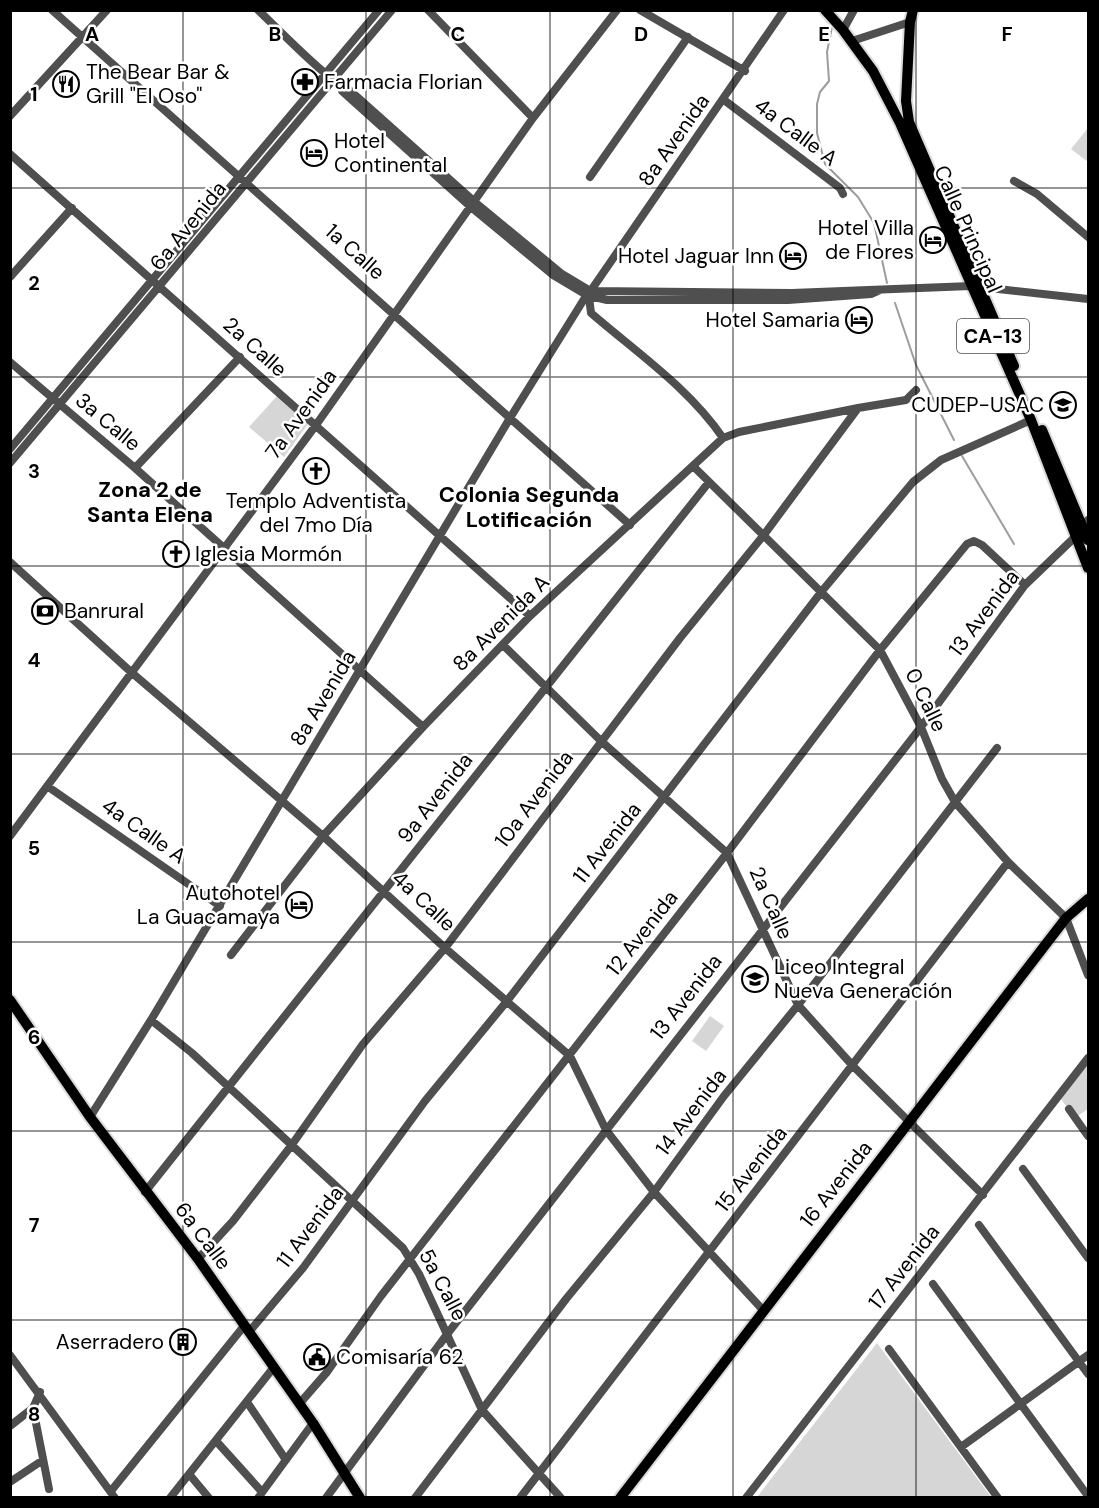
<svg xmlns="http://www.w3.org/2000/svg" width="1099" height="1508" font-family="'DM Sans',sans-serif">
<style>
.green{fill:#d6d6d6}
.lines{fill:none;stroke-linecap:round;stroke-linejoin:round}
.stream{stroke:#9d9d9d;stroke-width:2}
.major-casing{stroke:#dbdbdb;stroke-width:14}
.minor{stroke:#4f4f4f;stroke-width:8}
.major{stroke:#000;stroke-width:10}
.grid{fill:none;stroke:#000;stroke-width:1.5;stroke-opacity:0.55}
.labels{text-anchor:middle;stroke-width:5;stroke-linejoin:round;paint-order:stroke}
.shield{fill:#fff;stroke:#4c4c4c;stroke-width:1.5}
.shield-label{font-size:20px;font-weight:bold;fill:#000}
.poi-label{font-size:21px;fill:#000;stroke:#fff;text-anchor:start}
.street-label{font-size:21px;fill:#000;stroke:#fff}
.neighbourhood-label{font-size:22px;font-weight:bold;fill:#000;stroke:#fff}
.grid-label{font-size:20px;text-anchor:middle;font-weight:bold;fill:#000;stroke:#fff;stroke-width:5;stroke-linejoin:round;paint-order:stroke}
</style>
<rect width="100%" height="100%" fill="#fff"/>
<path class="green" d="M1088,128v34l-17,-13z
M277,396l31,28 -24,33 -35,-30z
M710,1016l14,10 -18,25 -14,-10z
M1088,1062v47l-13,9 -14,-19z
M877,1343l114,154h-234z"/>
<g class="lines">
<path class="stream" d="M832,27l-5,25 2,29 -9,11 -3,12v29l8,31 33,33 16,26 13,60
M895,303l21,62 38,75
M962,456l52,88"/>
<defs>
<path id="major" d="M825,10l18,20 30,41 27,52 131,297 57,148
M913,10l-3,12 -4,79 3,21 105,244
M1042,430l46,110
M10,1000l80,117 108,142 115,164 47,75
M620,1498l446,-580 22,-19"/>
</defs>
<use href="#major" class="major-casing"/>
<path class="minor" d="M52,10l578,515
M258,10c14,13 75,76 88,77l130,116 86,71 25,15
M428,10l105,108
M640,10l105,61
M843,30l11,-20
M852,41l58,-19
M341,86l1,5 130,117 81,67 32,19
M724,100l116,88 3,6
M10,116l97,-106
M10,154l520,462
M590,177l98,-140
M1014,181l23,13 51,43
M10,277l62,-69
M592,289l192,-279
M594,291l198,2 179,-7 117,13
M586,295l21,5h181l83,-6 9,-4
M589,297l2,16c45,39 98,75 132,125
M10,362l125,106 288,259
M10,449l369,-439
M10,463l382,-453
M694,467l186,183 41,77 21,52 13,23 53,60 58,56 22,57
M135,468l105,-111
M10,562l121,110 192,164 122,112 125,108 36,74 48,62 109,118
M503,645l98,96 126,112 71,152 55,61 130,129
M47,786l173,120
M10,836l306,-411 217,-307 84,-108
M231,955l92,-119 100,-109 107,-111 193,-178 16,-6 119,-24
M151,1020l41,33 211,195 16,26 63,136 79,88
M1069,1109l19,27
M90,1117l61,-97 359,-602 76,-122
M1023,1169l65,89
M145,1192l564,-710
M979,1225l109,149
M198,1259l35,-38 58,-75 72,-102 82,-96 235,-310 83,-102 95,-128 48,-8 10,-10
M933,1284l155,212
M249,1332l54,-64 122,-167 82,-100 315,-410 91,-109 28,-22 90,-40
M889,1349l109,149
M10,1355l105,143
M40,1392l-7,16 16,81
M247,1402l39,58
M300,1403l27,-31 54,-76 346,-443 153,-203 87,-106 7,-3 8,4 43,40
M10,1426l23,-18
M217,1442l45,50
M961,1447l127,-92
M189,1474l20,24
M10,1482l33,-22
M111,1491l133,-165
M170,1498l104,-131
M258,1498l55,-75
M326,1498l122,-165 473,-606 104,-142 50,-48 13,-17
M415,1498l151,-199 88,-107 70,-96 74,-91 199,-257
M520,1498l488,-636
M746,1498l342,-440"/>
<use href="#major" class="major"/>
</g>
<path class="grid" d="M183,10v1488M366,10v1488M550,10v1488M733,10v1488M916,10v1488M10,188h1078M10,377h1078M10,566h1078M10,754h1078M10,942h1078M10,1131h1078M10,1320h1078"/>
<defs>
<symbol id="pharmacy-ring" viewBox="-11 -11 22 22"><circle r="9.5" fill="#fff" stroke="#000" stroke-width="1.5"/><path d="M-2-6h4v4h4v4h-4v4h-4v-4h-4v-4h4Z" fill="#000"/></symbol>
<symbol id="restaurant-ring" viewBox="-11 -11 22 22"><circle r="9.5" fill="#fff" stroke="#000" stroke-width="1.5"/><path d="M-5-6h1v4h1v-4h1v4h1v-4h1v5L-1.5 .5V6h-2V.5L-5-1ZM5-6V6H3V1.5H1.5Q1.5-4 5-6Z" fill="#000"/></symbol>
<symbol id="hotel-ring" viewBox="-11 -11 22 22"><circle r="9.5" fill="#fff" stroke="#000" stroke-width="1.5"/><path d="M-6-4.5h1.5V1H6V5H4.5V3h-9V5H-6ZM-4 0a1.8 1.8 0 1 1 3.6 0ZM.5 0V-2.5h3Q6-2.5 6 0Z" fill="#000"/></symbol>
<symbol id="university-ring" viewBox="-11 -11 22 22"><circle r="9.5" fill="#fff" stroke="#000" stroke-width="1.5"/><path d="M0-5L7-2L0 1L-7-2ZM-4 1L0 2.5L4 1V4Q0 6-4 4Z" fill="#000"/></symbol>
<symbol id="church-ring" viewBox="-11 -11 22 22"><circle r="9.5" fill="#fff" stroke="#000" stroke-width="1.5"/><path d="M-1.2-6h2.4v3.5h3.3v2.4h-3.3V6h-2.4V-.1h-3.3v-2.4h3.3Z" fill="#000"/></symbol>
<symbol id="bank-ring" viewBox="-11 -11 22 22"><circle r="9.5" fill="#fff" stroke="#000" stroke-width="1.5"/><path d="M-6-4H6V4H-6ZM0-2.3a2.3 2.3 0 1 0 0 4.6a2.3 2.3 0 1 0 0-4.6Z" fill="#000"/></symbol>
<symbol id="school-ring" viewBox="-11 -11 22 22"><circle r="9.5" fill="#fff" stroke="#000" stroke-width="1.5"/><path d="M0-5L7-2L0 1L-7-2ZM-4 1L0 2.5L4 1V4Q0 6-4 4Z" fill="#000"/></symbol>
<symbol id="building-ring" viewBox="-11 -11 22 22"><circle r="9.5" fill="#fff" stroke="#000" stroke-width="1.5"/><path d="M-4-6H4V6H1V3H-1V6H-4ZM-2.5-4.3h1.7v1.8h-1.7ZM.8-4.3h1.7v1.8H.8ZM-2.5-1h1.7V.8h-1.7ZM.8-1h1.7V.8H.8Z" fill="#000"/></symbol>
<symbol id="civic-ring" viewBox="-11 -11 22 22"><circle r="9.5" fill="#fff" stroke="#000" stroke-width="1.5"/><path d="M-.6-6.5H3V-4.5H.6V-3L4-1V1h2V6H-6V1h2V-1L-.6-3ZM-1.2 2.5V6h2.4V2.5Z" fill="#000"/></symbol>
</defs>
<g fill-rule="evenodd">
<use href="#pharmacy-ring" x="290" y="67" width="30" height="30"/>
<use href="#restaurant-ring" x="51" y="69" width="30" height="30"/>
<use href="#hotel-ring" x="299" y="138" width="30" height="30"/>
<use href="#hotel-ring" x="918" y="225" width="30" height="30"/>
<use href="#hotel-ring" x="778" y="241" width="30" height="30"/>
<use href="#hotel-ring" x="844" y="305" width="30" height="30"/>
<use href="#university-ring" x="1048" y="390" width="30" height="30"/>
<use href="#church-ring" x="301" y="456" width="30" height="30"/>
<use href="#church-ring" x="161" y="539" width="30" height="30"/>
<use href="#bank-ring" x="30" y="596" width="30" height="30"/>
<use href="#hotel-ring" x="284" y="890" width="30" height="30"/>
<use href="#school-ring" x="740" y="964" width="30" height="30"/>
<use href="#building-ring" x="168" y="1327" width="30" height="30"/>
<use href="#civic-ring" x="302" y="1342" width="30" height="30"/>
</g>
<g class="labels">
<rect class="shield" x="957" y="319" width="72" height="34" rx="4.5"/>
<g class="shield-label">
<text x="993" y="343">CA-13</text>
</g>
<g class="poi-label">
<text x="86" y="79">The Bear Bar &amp;<tspan x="86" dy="24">Grill "El Oso"</tspan></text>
<text x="324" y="89">Farmacia Florian</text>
<text x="334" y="148">Hotel<tspan x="334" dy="24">Continental</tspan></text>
<text x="914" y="235" text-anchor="end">Hotel Villa<tspan x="914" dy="24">de Flores</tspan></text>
<text x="774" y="263" text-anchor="end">Hotel Jaguar Inn</text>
<text x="840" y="327" text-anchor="end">Hotel Samaria</text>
<text x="1044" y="412" text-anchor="end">CUDEP-USAC</text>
<text x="316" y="508" text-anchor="middle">Templo Adventista<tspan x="316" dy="24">del 7mo Día</tspan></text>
<text x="195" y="561">Iglesia Mormón</text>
<text x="64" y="618">Banrural</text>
<text x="280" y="900" text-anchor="end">Autohotel<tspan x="280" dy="24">La Guacamaya</tspan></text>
<text x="774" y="974">Liceo Integral<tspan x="774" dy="24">Nueva Generación</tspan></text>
<text x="164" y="1349" text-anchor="end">Aserradero</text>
<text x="336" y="1364">Comisaría 62</text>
</g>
<g class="street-label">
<text transform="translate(796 132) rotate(37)" y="7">4a Calle A</text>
<text transform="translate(674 140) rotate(-55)" y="7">8a Avenida</text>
<text transform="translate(188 226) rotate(-51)" y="7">6a Avenida</text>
<text transform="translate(968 229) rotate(66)" y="7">Calle Principal</text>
<text transform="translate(355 252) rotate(42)" y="7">1a Calle</text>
<text transform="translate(255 347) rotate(42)" y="7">2a Calle</text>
<text transform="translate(301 414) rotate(-54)" y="7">7a Avenida</text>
<text transform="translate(108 422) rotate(40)" y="7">3a Calle</text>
<text transform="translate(984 613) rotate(-53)" y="7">13 Avenida</text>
<text transform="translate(501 623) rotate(-45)" y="7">8a Avenida A</text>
<text transform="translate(323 698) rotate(-59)" y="7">8a Avenida</text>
<text transform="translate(926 700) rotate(64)" y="7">0 Calle</text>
<text transform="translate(435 798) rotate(-52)" y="7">9a Avenida</text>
<text transform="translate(534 799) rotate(-53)" y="7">10a Avenida</text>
<text transform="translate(144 831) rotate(35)" y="7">4a Calle A</text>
<text transform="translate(607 843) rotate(-52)" y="7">11 Avenida</text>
<text transform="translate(424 901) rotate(43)" y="7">4a Calle</text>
<text transform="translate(771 903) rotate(66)" y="7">2a Calle</text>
<text transform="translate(642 933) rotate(-52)" y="7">12 Avenida</text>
<text transform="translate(686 997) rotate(-52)" y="7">13 Avenida</text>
<text transform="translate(691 1112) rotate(-53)" y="7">14 Avenida</text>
<text transform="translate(751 1169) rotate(-52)" y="7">15 Avenida</text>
<text transform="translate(836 1184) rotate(-52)" y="7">16 Avenida</text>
<text transform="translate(310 1227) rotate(-53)" y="7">11 Avenida</text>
<text transform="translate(203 1236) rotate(53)" y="7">6a Calle</text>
<text transform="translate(904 1267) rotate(-52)" y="7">17 Avenida</text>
<text transform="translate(443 1285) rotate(62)" y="7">5a Calle</text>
</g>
<g class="neighbourhood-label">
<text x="150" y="497">Zona 2 de<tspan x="150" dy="25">Santa Elena</tspan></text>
<text x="529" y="502">Colonia Segunda<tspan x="529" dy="25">Lotificación</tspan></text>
</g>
</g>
<g class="grid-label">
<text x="92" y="41">A</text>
<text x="275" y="41">B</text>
<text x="458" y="41">C</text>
<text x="641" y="41">D</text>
<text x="824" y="41">E</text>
<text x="1007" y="41">F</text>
<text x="34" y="101">1</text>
<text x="34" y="290">2</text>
<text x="34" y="478">3</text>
<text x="34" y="667">4</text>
<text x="34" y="855">5</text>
<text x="34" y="1044">6</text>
<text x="34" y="1232">7</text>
<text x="34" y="1421">8</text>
</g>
<rect width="1099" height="1508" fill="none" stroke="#000000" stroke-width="24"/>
</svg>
